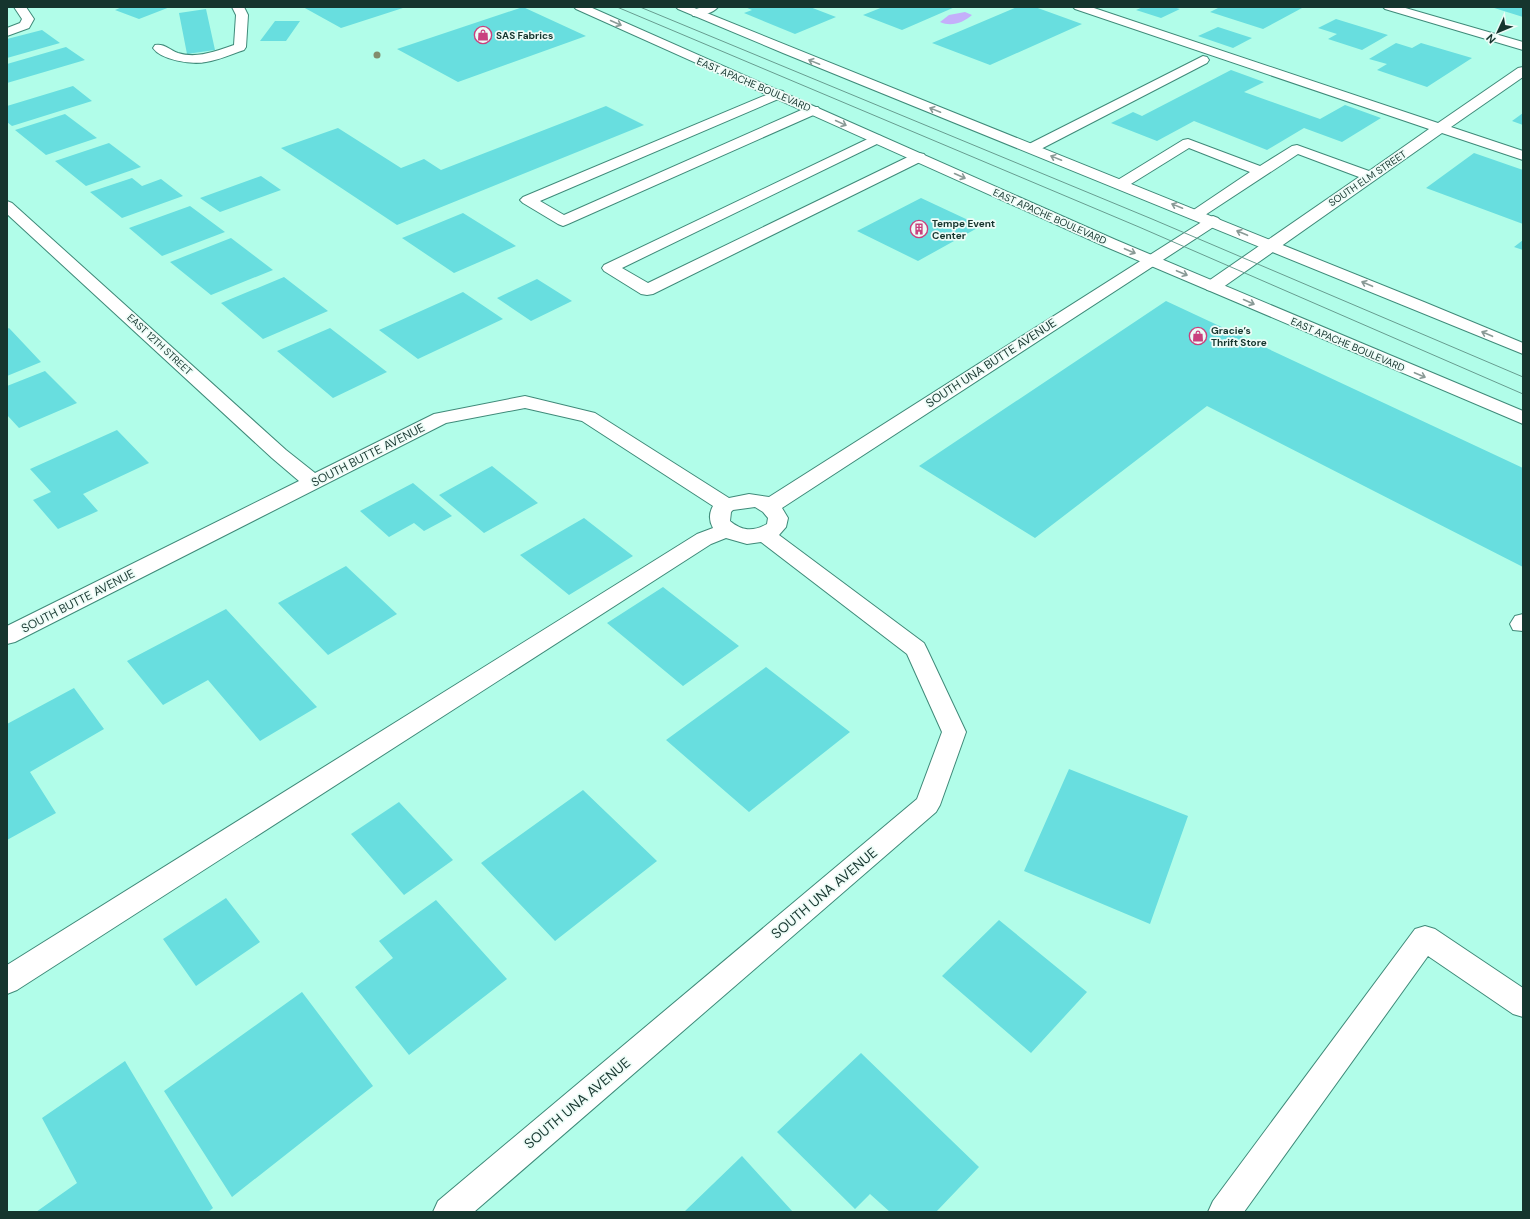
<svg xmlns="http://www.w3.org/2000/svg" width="1530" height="1219" font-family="'DM Sans',sans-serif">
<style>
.water{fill:#c4affa}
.building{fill:#68dedf}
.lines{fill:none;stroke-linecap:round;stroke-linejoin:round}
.minor-casing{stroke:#3f8a79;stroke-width:2}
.major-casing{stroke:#3f8a79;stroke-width:2}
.minor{fill:#fff;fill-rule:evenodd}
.major{fill:#fff;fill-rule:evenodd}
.tram{stroke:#679d90;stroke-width:1}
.tree{fill:#828c6c}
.oneway{stroke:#8a9a96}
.labels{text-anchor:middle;stroke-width:3.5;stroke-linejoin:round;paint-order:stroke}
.far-poi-label{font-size:10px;font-weight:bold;fill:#16352e;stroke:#edfcf7;text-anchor:start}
.far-street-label{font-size:10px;fill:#16352e;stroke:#edfcf7}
.street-label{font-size:12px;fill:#16352e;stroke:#edfcf7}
.near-street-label{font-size:14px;fill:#16352e;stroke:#edfcf7}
</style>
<rect width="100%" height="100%" fill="#b1fde9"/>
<path class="water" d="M965,12l7,3c-9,8 -21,12 -32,7l9,-7z"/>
<path class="building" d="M122,7h48l-31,12 -24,-9z
M303,7h103l-65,21z
M523,7l63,29 -128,46 -61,-33z
M745,7h65l26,10 -41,17 -51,-21 8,-3z
M883,7h72l-53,23 -39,-15z
M1017,7h18l47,17 -92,41 -58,-22z
M1143,7h30l7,2 -19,9 -25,-8z
M1220,7h77l5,1 -39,21 -53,-17z
M1491,7h32v10z
M206,9l9,41 -28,4 -8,-41z
M1336,19l52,16 -26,15 -34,-11 9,-5 -19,-6z
M275,21h25l-14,20h-26z
M1218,27l34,11 -19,10 -35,-12z
M42,30l18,13 -53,15v-19z
M1396,43l16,5 9,-5 51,15 -45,29 -50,-17 10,-6 -18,-5z
M66,47l19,13 -78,23v-19z
M1231,70l33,12 -20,10 76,27 25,-14 36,13 -39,24 -38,-14 -37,22 -73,-29 -37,20 -46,-18 22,-11 9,4z
M73,86l19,15 -80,25 -5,-4v-16z
M606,106l38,19 -247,100 -116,-77 57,-20 63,40 23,-9 17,11z
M1523,113v12l-11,-4z
M65,114l32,24 -51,17 -31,-25z
M109,143l32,24 -55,19 -31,-25z
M1474,153l49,17v54l-97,-36z
M261,176l20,14 -61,22 -20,-14z
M132,178l10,8 19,-7 22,17 -61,22 -32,-26z
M921,198l60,28 -63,35 -61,-30z
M190,206l35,26 -63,24 -33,-28z
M463,213l53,33 -62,27 -52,-35z
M231,238l42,32 -62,25 -41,-33z
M1523,240v10l-9,-3z
M284,277l44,34 -65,28 -42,-36z
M537,279l35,22 -41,20 -34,-23z
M463,292l40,27 -85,40 -39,-29z
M1166,301l357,167v99l-316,-161 -172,132 -116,-72z
M9,328l32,34 -34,14v-47z
M330,328l57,44 -54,26 -56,-47z
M45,371l32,32 -58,25 -12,-13v-29z
M117,430l32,33 -66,31 15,17 -40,18 -25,-29 18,-8 -21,-23z
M492,466l46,37 -54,30 -45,-38z
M413,483l39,33 -28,15 -10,-8 -25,14 -29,-26z
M584,518l49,38 -64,39 -49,-40z
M346,566l51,48 -69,41 -50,-52z
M663,587l76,59 -56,40 -76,-63z
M226,609l91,98 -57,34 -52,-61 -45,25 -36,-44z
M766,667l84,65 -101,80 -83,-72z
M74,688l30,41 -74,43 26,41 -49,27v-116z
M1069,769l119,47 -38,108 -126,-53z
M583,790l74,71 -102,80 -74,-78z
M399,802l54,58 -49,35 -53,-61z
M226,898l34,44 -64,44 -33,-47z
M436,900l71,79 -98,76 -54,-68 38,-29 -14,-17z
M999,920l88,72 -56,61 -89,-77z
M302,992l71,94 -141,111 -68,-106z
M861,1053l118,114 -43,45h-46l-20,-18 -15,15 -78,-77z
M125,1061l88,147 -5,4h-172l41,-29 -35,-65z
M742,1156l51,56h-109z"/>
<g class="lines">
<defs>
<path id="minor" d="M14,7h12l8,12 -5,9 -22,8v-8l13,-5 2,-4z
M232,7h12l4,8 -2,32 -2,3c-12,4 -25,10 -38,12 -14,3 -45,-2 -53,-14l2,-3c9,-2 15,5 23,8 19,6 38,-2 56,-8l2,-30z
M702,7h16c-5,6 -18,10 -25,9l-2,-3 2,-3z
M1073,7h18l347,116 80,-55 5,-1v10l-72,50 72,24v9l-81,-27 -223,157 -6,1 -6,-1 -2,-4 2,-4 152,-105 -61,-23 -96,63 -5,2 -5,-2 -3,-3 3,-3 58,-39 -61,-24 -63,39 -5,1 -5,-1 -2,-3 2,-3 67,-41 5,-1 72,27 32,-20 5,-1 72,26 60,-42 -354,-120z
M1383,7h19l121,35v8l-138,-41z
M1203,56l4,1 2,3 -2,3 -170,88 -5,1 -5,-1 -2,-3 2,-3z
M778,90l5,1 2,3 -2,3 -243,104 24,14 244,-108h10l2,3 -2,3 -250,111 -5,2 -5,-2 -35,-21 -3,-3 3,-3z
M876,135l5,1 2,3 -2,3 -259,126 26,15 266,-129 5,-1 5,1 2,3 -2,3 -271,134 -6,1 -6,-1 -37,-23 -2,-3 2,-3z
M7,201l5,2 274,247 29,23 119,-59 91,-18 70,17 134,85 20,-4 20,3 439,-279 5,-2 5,2 3,3 -3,3 -436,284 6,10 -2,9 -7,8 145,108 3,6 39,83 -26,73 -4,7 -462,400h-41l5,-11 479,-402 25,-67 -35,-78 -146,-112 -14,2 -21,-6 -15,6 -694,446 -10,4v-29l690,-431 16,-6c-4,-7 -4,-15 0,-22l-131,-85 -57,-13 -79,15 -431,219 -8,2v-18l292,-145 -27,-23 -265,-244zM755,507l8,5 5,6 -1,6c-14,8 -25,7 -37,-3l1,-9 2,-2z
M1523,614v17l-10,-1 -3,-6 5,-8z
M1425,926l10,3 88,59v29l-10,-3 -85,-58 -184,256h-36l5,-11 202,-272z"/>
<path id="major" d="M574,7h16l526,233 407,171v13l-419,-178 -528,-237z
M676,7h16l732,295 99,41v11l-740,-301 -105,-44z"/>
</defs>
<use href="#minor" class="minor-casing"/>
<use href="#major" class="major-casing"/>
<use href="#minor" class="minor"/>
<use href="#major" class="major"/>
<path class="tram" d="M617,7l522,220 384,167
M640,7l512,212 371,158"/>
</g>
<circle class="tree" cx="377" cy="55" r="3.5"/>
<defs><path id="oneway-shaft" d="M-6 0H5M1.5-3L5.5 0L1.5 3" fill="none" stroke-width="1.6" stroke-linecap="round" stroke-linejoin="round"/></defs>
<g class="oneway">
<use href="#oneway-shaft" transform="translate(616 23) rotate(24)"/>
<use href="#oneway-shaft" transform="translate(814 62) rotate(-158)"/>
<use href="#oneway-shaft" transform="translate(935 110) rotate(-158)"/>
<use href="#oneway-shaft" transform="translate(841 123) rotate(25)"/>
<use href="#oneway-shaft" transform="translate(1056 158) rotate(-158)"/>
<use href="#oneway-shaft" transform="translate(960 176) rotate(24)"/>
<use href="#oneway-shaft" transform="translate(1177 206) rotate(-158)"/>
<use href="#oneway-shaft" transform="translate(1242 233) rotate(-157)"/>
<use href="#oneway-shaft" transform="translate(1130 251) rotate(23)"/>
<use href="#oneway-shaft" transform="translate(1182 273) rotate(23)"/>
<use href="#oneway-shaft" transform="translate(1367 284) rotate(-157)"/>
<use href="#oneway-shaft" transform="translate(1249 302) rotate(24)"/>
<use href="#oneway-shaft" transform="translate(1487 334) rotate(-157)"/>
<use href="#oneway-shaft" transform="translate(1420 375) rotate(23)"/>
</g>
<defs>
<symbol id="shop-ring" viewBox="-11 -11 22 22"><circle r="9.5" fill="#edfcf7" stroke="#c9417e" stroke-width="1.5"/><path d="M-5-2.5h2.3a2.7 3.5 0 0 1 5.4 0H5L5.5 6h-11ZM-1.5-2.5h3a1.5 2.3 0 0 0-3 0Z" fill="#c9417e"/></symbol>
<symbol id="building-ring" viewBox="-11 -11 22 22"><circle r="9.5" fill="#edfcf7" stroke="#c9417e" stroke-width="1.5"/><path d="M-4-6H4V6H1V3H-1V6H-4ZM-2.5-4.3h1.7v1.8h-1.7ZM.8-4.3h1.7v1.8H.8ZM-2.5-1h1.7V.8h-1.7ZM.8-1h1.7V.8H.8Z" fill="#c9417e"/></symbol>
</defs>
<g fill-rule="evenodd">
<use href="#shop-ring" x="473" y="25" width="20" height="20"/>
<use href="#building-ring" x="909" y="219" width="20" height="20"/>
<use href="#shop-ring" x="1188" y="326" width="20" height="20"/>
</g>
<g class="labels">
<g class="far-poi-label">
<text x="496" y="39">SAS Fabrics</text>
<text x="932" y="227">Tempe Event<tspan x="932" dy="12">Center</tspan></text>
<text x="1211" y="334">Gracie’s<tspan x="1211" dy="12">Thrift Store</tspan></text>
</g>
<g class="far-street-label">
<text transform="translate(754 84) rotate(23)" y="4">EAST APACHE BOULEVARD</text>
<text transform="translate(1367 178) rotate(-34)" y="4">SOUTH ELM STREET</text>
<text transform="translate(1050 216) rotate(24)" y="4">EAST APACHE BOULEVARD</text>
<text transform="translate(160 344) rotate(43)" y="4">EAST 12TH STREET</text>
<text transform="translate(1348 344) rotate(23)" y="4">EAST APACHE BOULEVARD</text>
</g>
<g class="street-label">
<text transform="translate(991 363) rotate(-33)" y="4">SOUTH UNA BUTTE AVENUE</text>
<text transform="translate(368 455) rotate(-27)" y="4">SOUTH BUTTE AVENUE</text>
<text transform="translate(78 601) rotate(-27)" y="4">SOUTH BUTTE AVENUE</text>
</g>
<g class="near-street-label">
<text transform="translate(824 893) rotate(-40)" y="5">SOUTH UNA AVENUE</text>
<text transform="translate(577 1103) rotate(-40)" y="5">SOUTH UNA AVENUE</text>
</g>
</g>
<rect width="1530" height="1219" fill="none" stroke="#16352e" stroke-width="16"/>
<g transform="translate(1498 32) rotate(226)" stroke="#edfcf7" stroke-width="3" paint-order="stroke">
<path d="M0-3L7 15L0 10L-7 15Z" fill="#16352e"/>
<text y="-6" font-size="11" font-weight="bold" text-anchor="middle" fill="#16352e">N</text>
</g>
</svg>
